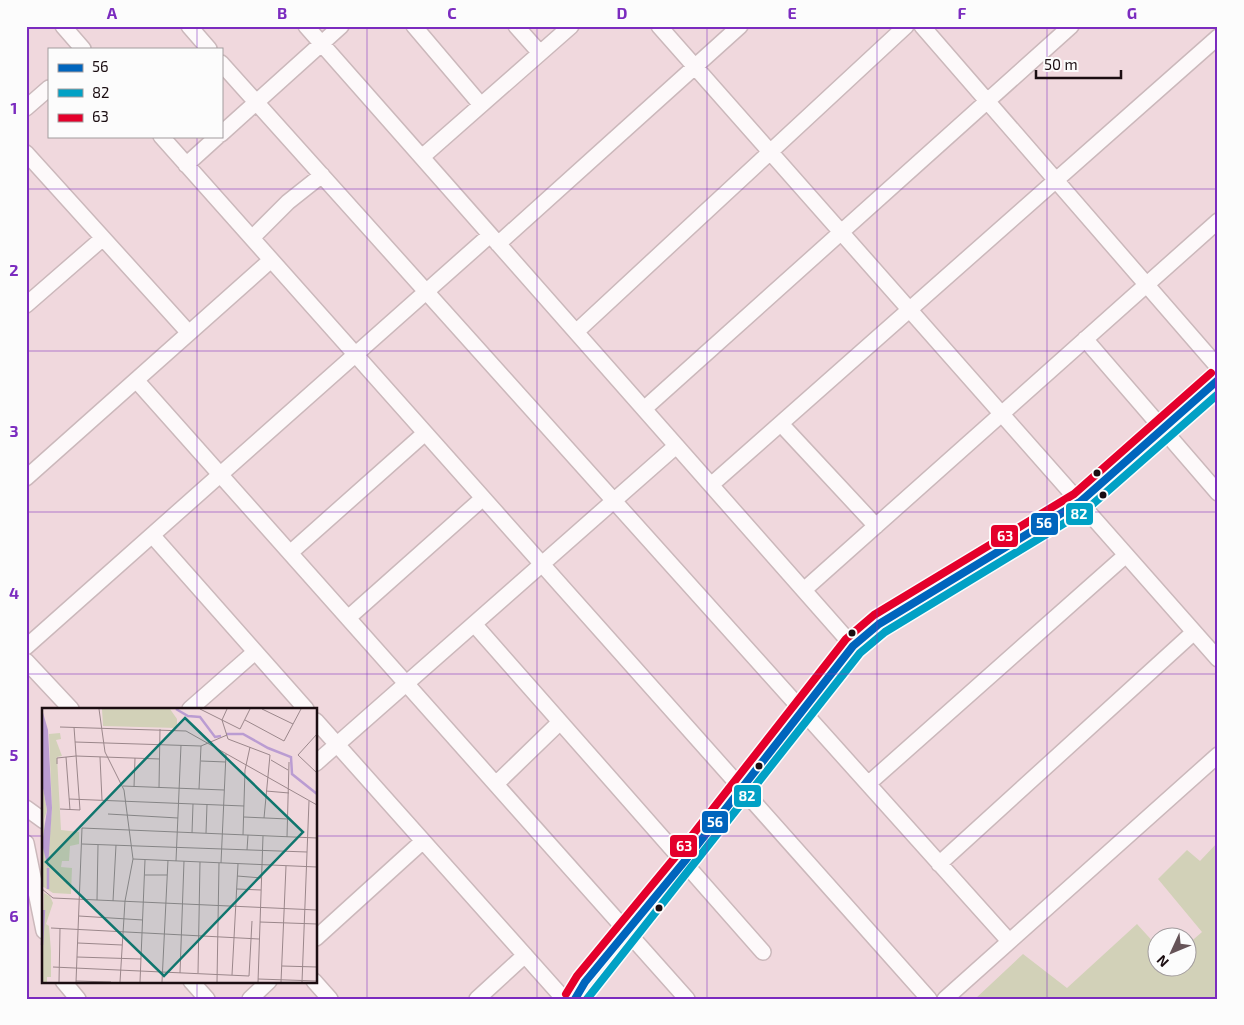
<svg xmlns="http://www.w3.org/2000/svg" width="1244" height="1025" font-family="'Exo 2',sans-serif">
<style>
.green{fill:#d2d1b8}
.lines{fill:none;stroke-linecap:round;stroke-linejoin:round}
.minor-casing{stroke:#cbb8bb;stroke-width:18}
.major-casing{stroke:#c7bcbf;stroke-width:21}
.minor{stroke:#fdf9fa;stroke-width:15}
.major{stroke:#f6eef0;stroke-width:19}
.bus-1-casing{stroke:#fcfcfc;stroke-width:11}
.bus-2-casing{stroke:#fcfcfc;stroke-width:11}
.bus-3-casing{stroke:#fcfcfc;stroke-width:11}
.bus-1{stroke:#0065bd;stroke-width:8}
.bus-2{stroke:#01a1c5;stroke-width:8}
.bus-3{stroke:#e4002b;stroke-width:8}
.grid{fill:none;stroke:#7b2cbf;stroke-width:1;stroke-opacity:0.55}
.bus-dot{fill:#1b0d11;stroke:#fcfcfc;stroke-width:2}
.inset-river{fill:none;stroke:#ba9cd2;stroke-width:2.5}
.inset-road{fill:none;stroke:#9b878b;stroke-width:1}
.view{fill:#0f766e;fill-opacity:0.15;stroke:#0f766e;stroke-width:2.5}
.inset-edge{fill:none;stroke:#1b0d11;stroke-width:2.5}
.line-badge{stroke:#fcfcfc;stroke-width:2}
.badge-label{font-size:14px;text-anchor:middle;font-weight:bold;fill:#fff}
.neatline{fill:none;stroke:#7b2cbf;stroke-width:2}
.grid-label{font-size:16px;text-anchor:middle;font-weight:bold;fill:#7b2cbf}
</style>
<rect width="100%" height="100%" fill="#f0d8dd"/>
<path class="green" d="M1218,842v157h-243l48,-45 44,34 70,-64 19,21v23h30l1,-23 15,-13 -44,-53 29,-29 13,11z"/>
<g class="lines">
<defs>
<path id="minor" d="M63,26l20,23
M189,26l20,23
M306,26l547,620
M414,26l67,79
M516,26l24,27
M659,26l559,633
M922,26l296,341
M221,63l788,878
M26,108l23,-20
M221,134l120,-108
M161,136l768,863
M26,153l163,180
M422,157l149,-131
M186,165l32,-29
M252,238l36,-36 34,-27
M498,244l242,-218
M26,305l77,-67
M576,332l330,-306
M1085,339l133,154
M136,380l551,619
M644,409l427,-383
M781,424l95,102
M26,478l245,-218
M711,485l507,-448
M152,535l154,174
M290,553l135,-120
M805,589l413,-368
M348,618l135,-120
M474,624l289,328
M26,647l464,-412
M26,661l45,48
M190,709l65,-57
M316,721l248,278
M316,763l360,-317
M496,784l64,-62
M868,784l258,-229
M26,808l18,13
M26,843l18,88
M939,864l255,-232
M316,938l107,-97
M63,981l15,18
M191,981l16,18
M314,981l16,18
M250,999l19,-18
M477,999l48,-44
M945,999l273,-244"/>
<path id="major" d="M575,999l10,-17 99,-120 169,-216 26,-22 201,-122 138,-122"/>
</defs>
<use href="#minor" class="minor-casing"/>
<use href="#major" class="major-casing"/>
<use href="#minor" class="minor"/>
<use href="#major" class="major"/>
<defs>
<path id="bus-1" d="M575,999l10,-17 99,-120 169,-216 26,-22 201,-122 138,-122"/>
<path id="bus-2" d="M587,999l273,-346 25,-21 201,-122 132,-116"/>
<path id="bus-3" d="M566,994l11,-18 99,-120 170,-217 28,-24 200,-121 137,-121"/>
</defs>
<use href="#bus-1" class="bus-1-casing"/>
<use href="#bus-2" class="bus-2-casing"/>
<use href="#bus-3" class="bus-3-casing"/>
<use href="#bus-1" class="bus-1"/>
<use href="#bus-2" class="bus-2"/>
<use href="#bus-3" class="bus-3"/>
</g>
<path class="grid" d="M197,26v23M367,26v973M537,26v973M707,26v973M877,26v973M1047,26v973M197,136v573M26,189h1192M26,351h1192M26,512h1192M26,674h1192M26,836h18M316,836h902M197,981v18"/>
<g class="bus-dot">
<circle cx="1097" cy="473" r="4.5"/>
<circle cx="1103" cy="495" r="4.5"/>
<circle cx="852" cy="633" r="4.5"/>
<circle cx="759" cy="766" r="4.5"/>
<circle cx="659" cy="908" r="4.5"/>
</g>
<g transform="translate(42 708)">
<rect width="275" height="275" fill="#f0d8dd"/>
<path d="M60,1h68l7,10v9l-74,-2zM18,25l1,6 -5,1 6,16 -5,1 4,73 18,2v12l-9,2 -1,15h-7l-1,6 11,1 -1,26 -18,-1 -11,-7v-103l5,27 -3,10 3,47 5,-59 -3,-74zM2,185l6,3 3,7 -7,21 3,2 2,25v26h-4v5h-5z" fill="#d2d1b8"/>
<path d="M0,1l6,21 4,78 -4,60 -6,-24 5,-34 -5,-27z" fill="#ba9cd2"/>
<path class="inset-river" d="M134,1l12,7 12,1 15,20 6,-1M184,26h17l25,14 23,9 1,17 25,20M6,160v21M0,237l2,-35"/>
<path class="inset-road" d="M57,1l6,43 19,38 9,69 -8,42 -5,81M158,1l40,20 10,-20M185,1l-5,11 6,19 42,16 -6,63M220,1l31,15M203,12l39,21 17,-32M18,19l126,4 131,74M275,26l-19,21 19,18M33,34l126,4 26,-11M24,49l4,53M58,49l2,43M229,52l17,10M159,53l25,1M15,56v-6l19,-2 84,3M81,78l101,4M92,79l1,-29M117,80l1,-59M157,81l2,-43M224,83l23,2M27,91l175,7M18,101l20,1 -6,-83M66,106l70,4M202,109l44,2M150,125l1,-29M164,125l1,-29M201,127l2,-65 5,-23M245,129l2,-75M40,136l225,8M205,142l1,-15M91,151l184,8M134,153l5,-116M179,155l5,-109M103,167h22M195,168l25,2M0,181l11,9 264,12M195,181l24,1M55,192l1,-55M71,193l3,-56M37,208l64,4M218,214l57,2M9,220l208,11M36,235l44,2M35,249l64,2M240,258l35,1M11,259l196,9 3,-55M138,265l4,-112M156,265l2,-111M190,267l6,-111M216,271l59,2M34,273l35,1M17,274l1,-53M34,274l6,-154 235,10M98,274l5,-122M120,274l6,-122M175,274l2,-119M216,274l5,-146M239,274l5,-116M260,274l7,-181"/>
<path class="view" d="M143,10l118,114 -139,144 -118,-114z"/>
<rect width="275" height="275" class="inset-edge"/>
</g>
<g class="line-badge">
<rect x="1065" y="502" width="29" height="24" rx="5" fill="#01a1c5"/>
<rect x="1030" y="512" width="29" height="24" rx="5" fill="#0065bd"/>
<rect x="990" y="524" width="29" height="24" rx="5" fill="#e4002b"/>
<rect x="733" y="784" width="29" height="24" rx="5" fill="#01a1c5"/>
<rect x="701" y="810" width="28" height="24" rx="5" fill="#0065bd"/>
<rect x="669" y="834" width="29" height="24" rx="5" fill="#e4002b"/>
</g>
<g class="badge-label">
<text x="1079" y="519">82</text>
<text x="1044" y="528">56</text>
<text x="1005" y="541">63</text>
<text x="747" y="801">82</text>
<text x="715" y="827">56</text>
<text x="684" y="851">63</text>
</g>
<rect width="1244" height="1025" fill="none" stroke="#fcfcfc" stroke-width="55"/>
<rect x="48" y="48" width="175" height="90" fill="#fcfcfc" stroke="#a29c9e"/>
<rect x="58" y="64" width="25" height="8" fill="#0065bd" stroke="#a29c9e"/>
<text x="92" y="72" font-size="15" fill="#1b0d11">56</text>
<rect x="58" y="89" width="25" height="8" fill="#01a1c5" stroke="#a29c9e"/>
<text x="92" y="98" font-size="15" fill="#1b0d11">82</text>
<rect x="58" y="114" width="25" height="8" fill="#e4002b" stroke="#a29c9e"/>
<text x="92" y="122" font-size="15" fill="#1b0d11">63</text>
<g transform="translate(1172 952) rotate(226)"><circle r="24" fill="#fcfcfc" stroke="#a29c9e"/>
<path d="M0-4L9 19L0 12L-9 19Z" fill="#665458"/>
<text y="-8" font-size="14" font-weight="bold" text-anchor="middle" fill="#1b0d11">N</text>
</g>
<path d="M1036 70v8h85v-8" fill="none" stroke="#1b0d11" stroke-width="2.5"/>
<text x="1044" y="70" font-size="15" fill="#1b0d11" stroke="#fcfcfc" stroke-width="4" paint-order="stroke">50 m</text>
<rect x="28" y="28" width="1188" height="970" class="neatline"/>
<g class="grid-label">
<text x="112" y="19">A</text>
<text x="282" y="19">B</text>
<text x="452" y="19">C</text>
<text x="622" y="19">D</text>
<text x="792" y="19">E</text>
<text x="962" y="19">F</text>
<text x="1132" y="19">G</text>
<text x="14" y="114">1</text>
<text x="14" y="276">2</text>
<text x="14" y="437">3</text>
<text x="14" y="599">4</text>
<text x="14" y="761">5</text>
<text x="14" y="922">6</text>
</g>
</svg>
